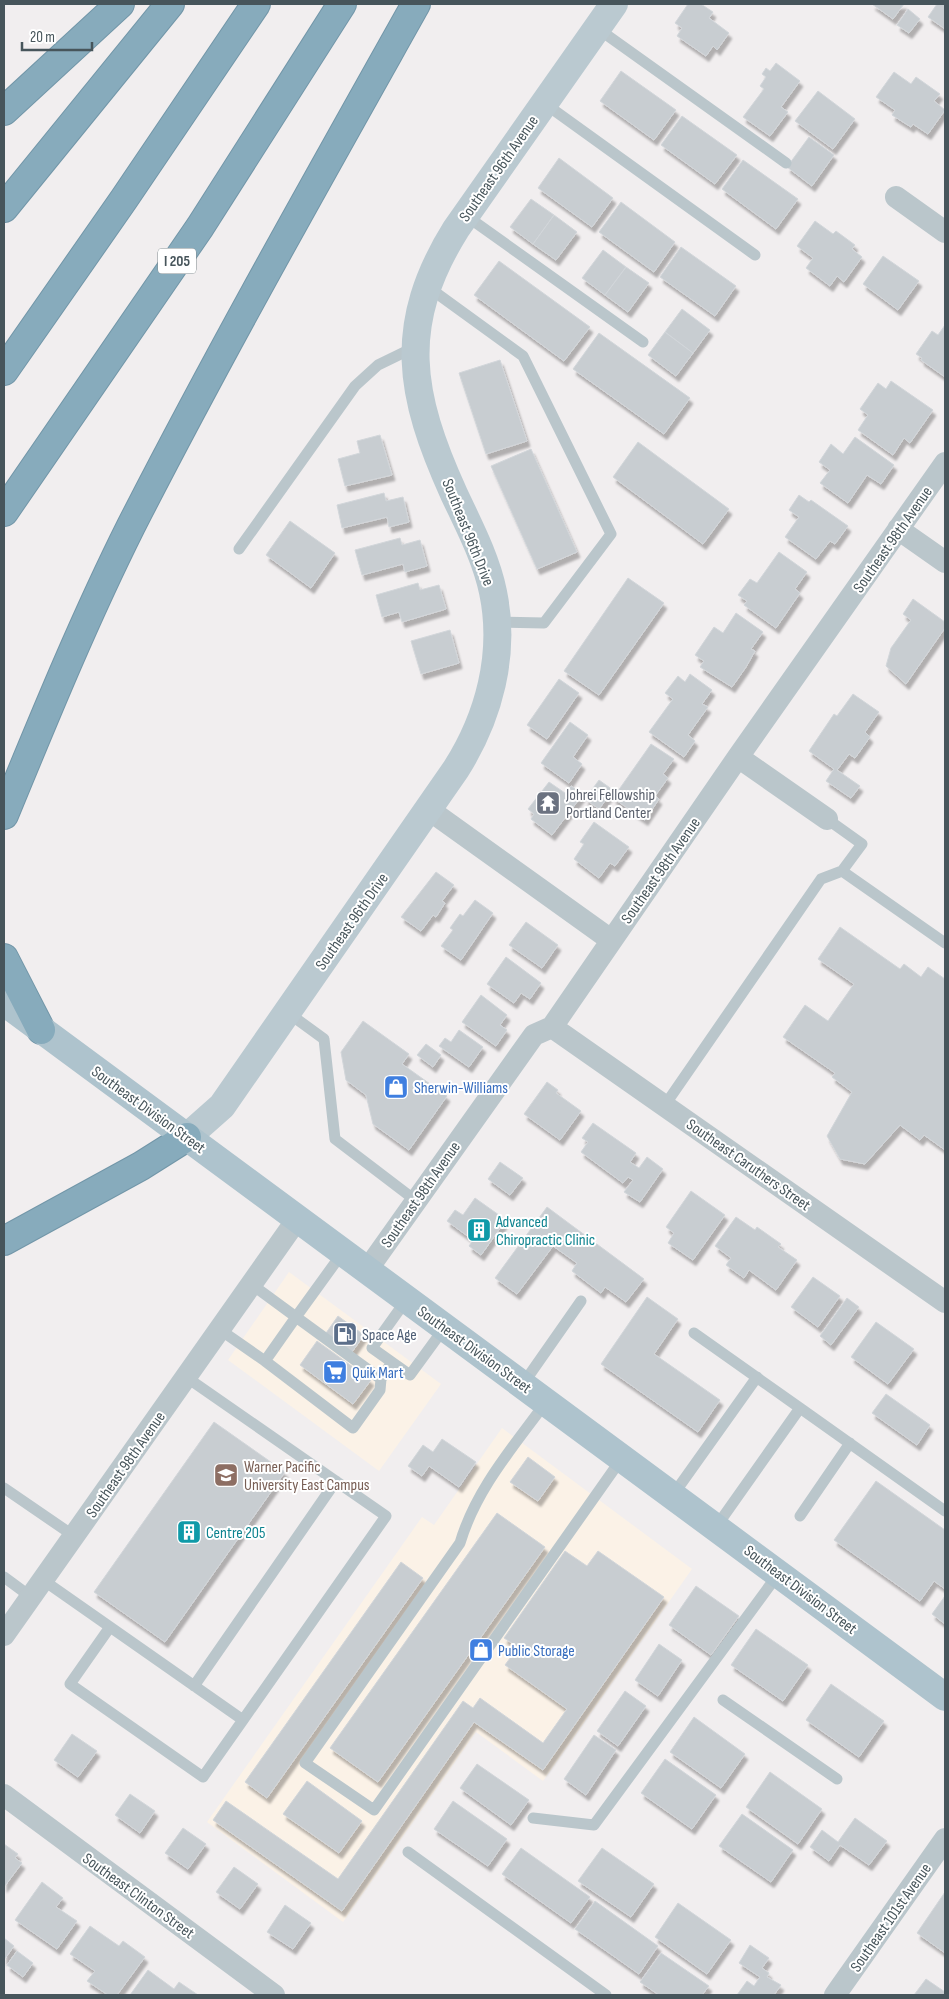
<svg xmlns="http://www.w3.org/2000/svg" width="949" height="1999" font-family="'Sofia Sans Condensed',sans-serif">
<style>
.commercial{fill:#fbf2e7}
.building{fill:#c8cdd1;stroke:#d2d6da;filter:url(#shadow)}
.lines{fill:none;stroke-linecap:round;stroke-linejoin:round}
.highway-casing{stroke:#7296a8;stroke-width:30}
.lane{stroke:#bac6cb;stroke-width:11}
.street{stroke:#bac6cb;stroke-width:22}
.secondary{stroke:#bac9d0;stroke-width:28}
.primary{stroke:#aec3cd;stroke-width:28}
.highway{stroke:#87abbc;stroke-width:28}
.labels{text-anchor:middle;stroke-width:4;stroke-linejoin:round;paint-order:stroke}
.shield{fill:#fff;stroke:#7e888c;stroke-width:1}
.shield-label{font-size:15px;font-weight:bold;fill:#47555b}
.street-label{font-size:16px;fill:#47555b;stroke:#fff}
.worship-label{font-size:16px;fill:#5b616d;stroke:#fff;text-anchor:start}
.shop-label{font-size:16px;fill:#366cbe;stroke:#fff;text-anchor:start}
.culture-label{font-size:16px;fill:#0d838f;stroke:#fff;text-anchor:start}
.service-label{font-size:16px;fill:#4e5e75;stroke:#fff;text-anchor:start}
.education-label{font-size:16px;fill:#785e54;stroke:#fff;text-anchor:start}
</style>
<defs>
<filter id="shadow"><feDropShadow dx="3" dy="5.5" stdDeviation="1" flood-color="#0004"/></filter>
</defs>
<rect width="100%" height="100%" fill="#f1eeef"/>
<path class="commercial" d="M289,1272l152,112 -62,87 -151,-111z
M502,1428l190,141 -149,212 -67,-49 -133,190 -136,-100 215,-305 12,8z"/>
<path class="building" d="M688,4h13l12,8 -4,6 20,15 -12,17 -4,-4 -7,10 -29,-20 5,-8 -7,-5z
M872,4h32l-11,15z
M937,4h8v25l-17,-12z
M908,9l12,10 -11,14 -12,-8z
M776,63l24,18 -19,26 7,5 -18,24 -27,-19 21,-28 -4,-3 6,-9 -4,-3 4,-6 4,3z
M621,71l55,39 -22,30 -54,-39z
M894,72l17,12 5,-7 24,17 -6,7 11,9 -17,24 -15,-10 -2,3 -19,-12 3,-5 -19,-13z
M818,91l37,28 -22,30 -38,-28z
M682,116l55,39 -22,29 -54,-39z
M809,137l25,18 -22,31 -25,-19z
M559,158l54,40 -21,29 -54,-39z
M743,160l55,39 -22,30 -54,-40z
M531,199l23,16 -21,29 -23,-17z
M621,202l54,40 -21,30 -55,-40z
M554,215l23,17 -21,28 -23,-16z
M815,221l18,13 3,-3 19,14 -3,4 10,8 -18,25 -7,-6 -7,10 -24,-18 7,-10 -16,-12z
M681,247l55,39 -21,30 -55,-39z
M603,250l23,17 -21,28 -23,-17z
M883,256l36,25 -21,29 -35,-26z
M499,261l91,66 -26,34 -90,-66z
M626,267l23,16 -21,29 -23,-17z
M682,309l28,21 -17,23 -28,-21z
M945,325v52l-24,-17 1,-2 -6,-4 16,-23 6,4z
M665,332l28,21 -17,23 -28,-21z
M599,333l91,65 -26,36 -91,-65z
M500,360l27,81 -41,13 -27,-81z
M891,381l42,29 -23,33 -6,-5 -11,17 -35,-25 10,-15 -8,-6 18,-26 8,6z
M380,435l12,40 -47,11 -7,-27 22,-6 -3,-12z
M855,437l39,28 -13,19 -14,-9 -19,28 -28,-20 10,-13 -11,-8 12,-18 12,10z
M638,442l91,67 -26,35 -90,-67z
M531,449l46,103 -40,17 -46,-103z
M384,493l2,8 17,-4 6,25 -20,5 -2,-10 -45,11 -5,-23z
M799,495l10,7 2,-2 37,26 -13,18 -5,-3 -14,18 -31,-22 14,-20 -10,-7z
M290,521l45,32 -24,35 -45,-33z
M400,538l2,7 18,-5 7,26 -22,6 -2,-8 -41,11 -7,-25z
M779,552l28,20 -12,17 5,4 -24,35 -32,-23 3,-4 -9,-6 12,-16 7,4z
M628,578l36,25 -65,92 -35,-24z
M418,583l2,7 19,-5 7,24 -44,13 -3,-10 -17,5 -6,-22z
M913,599l32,23v6l-39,56 -20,-18 5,-18 20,-28 -8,-6z
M736,613l27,19 -12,17 4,2 -9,16 -14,20 -32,-20 4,-6 -9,-6 19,-28 9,6z
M450,630l9,33 -38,11 -10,-33z
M690,674l22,16 -10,14 6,3 -20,28 7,6 -11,16 -35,-25 24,-33 -8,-6 13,-17 7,6z
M559,679l20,14 -32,46 -20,-14z
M853,694l26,18 -14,20 5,5 -15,21 -6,-4 -12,16 23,16 -9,12 -25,-17 8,-12 -25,-18 25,-37 3,2z
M570,722l18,13 -15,22 9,7 -13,19 -28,-20z
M651,744l23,15 -11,15 5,4 -13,18 4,3 -14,21 -32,-22z
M599,780l14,10 -14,19 -14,-10z
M549,782l16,11 6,-7 12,8 -31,41 -21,-16 3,-5 -6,-5z
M594,822l35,25 -14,19 -5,-3 -11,15 -25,-19 10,-15 -4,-2z
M436,872l18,13 -12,16 3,2 -9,14 -3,-2 -12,16 -20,-14z
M475,900l18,13 -32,47 -20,-14 12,-16 -3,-2 10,-14 3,2z
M526,922l32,23 -16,23 -33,-23z
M840,927l60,42 4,-5 17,13 7,-10 17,12v171l-21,-15 -4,5 -20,-15 -35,39 -25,-5 -13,-23 25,-44 -20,-15 3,-4 -52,-36 22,-32 23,16 26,-37 -36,-25z
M506,957l35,26 -11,16 -9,-6 -7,10 -27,-19z
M481,995l26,20 -7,10 7,5 -11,16 -34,-24z
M363,1021l46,33 -7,10 45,32 -38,54 -36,-26 -7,-29 -20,-15 -5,-28z
M459,1030l24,17 -14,20 -30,-21 6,-8 6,4z
M426,1044l15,11 -8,12 -16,-12z
M547,1082l11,8 -2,3 25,18 -21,29 -36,-26z
M593,1123l43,30 -6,9 9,6 8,-11 16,12 -23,33 -16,-10 9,-12 -5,-3 -5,6 -42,-31 7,-10 -6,-4z
M500,1162l23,16 -13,17 -22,-16z
M691,1191l34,24 -32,45 -25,-17 6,-10 -8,-6z
M475,1198l31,22 -25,35 -12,-9 4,-6 -26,-19 8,-11 8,5z
M547,1207l97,72 -18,23 -21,-15 -4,6 -29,-22 5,-8 -24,-17 -36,48 -22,-16z
M736,1217l19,13 2,-3 24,17 -3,3 19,13 -21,30 -27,-20 -5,8 -18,-13 5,-7 -16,-12z
M813,1277l27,19 -22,31 -27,-20z
M647,1297l31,22 -24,35 66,46 -22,32 -97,-68z
M847,1298l12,9 -28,38 -11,-9z
M338,1316l26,19 -12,17 -26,-19z
M876,1322l38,27 -26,35 -37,-27z
M317,1341l54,39 -18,24 -53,-39z
M886,1394l44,31 -13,20 -45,-32z
M214,1422l71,50 -120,170 -71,-50z
M442,1439l34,23 -17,25 -30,-21 -7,10 -14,-10 15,-21 10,7z
M528,1457l27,20 -17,24 -28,-19z
M876,1481l69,49v59l-11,-8 -14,20 -86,-61z
M497,1513l48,34 -167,235 -48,-34z
M565,1551l22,15 11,-15 66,46 -121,173 -69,-48 -132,189 -129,-91 13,-19 112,78 125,-178 10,7 7,-10 63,45 24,-34 -62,-44 13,-18 -14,-9z
M401,1562l22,16 -156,220 -22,-16z
M696,1586l43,30 -28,39 -42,-30z
M945,1596v28l-13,-10z
M756,1629l52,36 -25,36 -52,-36z
M659,1644l23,16 -24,36 -23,-16z
M831,1684l53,37 -25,36 -53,-37z
M625,1691l21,15 -28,40 -21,-15z
M694,1717l51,37 -24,34 -51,-36z
M72,1734l25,17 -19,26 -24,-17z
M594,1735l22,15 -30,45 -22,-16z
M665,1759l51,36 -24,34 -51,-36z
M477,1764l52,36 -18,25 -51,-37z
M770,1772l52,37 -24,35 -52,-37z
M307,1781l55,40 -23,32 -56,-39z
M130,1794l25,17 -15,22 -25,-18z
M453,1801l54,38 -19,27 -54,-37z
M742,1814l51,36 -22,32 -52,-36z
M855,1818l32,23 -18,24 -29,-20 -11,16 -19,-14 12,-17 16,12z
M183,1828l23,16 -18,25 -23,-16z
M4,1844l14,10 -3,4 7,5 -18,24z
M521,1848l69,49 -19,26 -69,-49z
M602,1848l52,36 -23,33 -53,-36z
M234,1867l24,17 -18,25 -24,-17z
M42,1882l21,16 -7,9 21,14 -20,28 -42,-29z
M945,1892v61l-28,-20z
M595,1901l63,45 -19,28 -64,-45z
M678,1903l53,37 -24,34 -52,-37z
M285,1905l26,18 -18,26 -26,-17z
M90,1926l29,20 4,-5 22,16 -28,38h-9l-21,-14 8,-10 -25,-17z
M4,1938l10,8 -10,14z
M750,1945l19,13 -7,10 7,5 -2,4 14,8 -7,10h-37l10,-14 7,5 6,-9 -21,-14z
M17,1951l16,12 -10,14 -16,-12z
M661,1953l48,33 -7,9h-43l-19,-13z
M148,1970l26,19 5,-7 19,13h-68z
M926,1979l19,13v3h-31z"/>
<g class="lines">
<defs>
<path id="highway" d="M4,111l116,-107
M4,208l166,-204
M4,371l120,-172 132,-195
M4,512l196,-285 142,-223
M4,815c40,-97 80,-195 127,-289 90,-176 188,-349 285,-522
M4,958l37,72
M4,1241l137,-75 46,-29"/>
</defs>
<use href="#highway" class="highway-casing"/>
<path class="lane" d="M597,28l189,135
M544,103l211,152
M465,215l178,127
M428,287l95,69 88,178 -67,89 -47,-1
M239,549l116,-163 23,-21 37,-18
M827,819l35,25 -20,27
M287,1012l37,27 11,100 80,61
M665,1105l156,-226 21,-8 103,72
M343,1252l-47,65 85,62 11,-17
M407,1299l-35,49 38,27 35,-48
M219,1329l46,32 31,-44 -45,-33
M694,1333l106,75
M265,1361l88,67 27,-38 1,-11
M523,1384l58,-83
M546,1402c-32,44 -70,87 -86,141l-155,220 69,47 248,-352
M4,1488l70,48
M673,1495l84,-118
M800,1516l50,-73
M716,1527l84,-119 145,103
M4,1577l27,20
M43,1580l200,140 143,-204 -200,-139
M110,1627l-40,57 133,93 40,-57
M194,1686l142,-205
M723,1700l114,79
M533,1818l61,7 185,-252
M408,1852l198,143"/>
<path class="street" d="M896,197l49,35
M898,529l47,33
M738,757l89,62
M428,809l183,131
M552,1027l393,275
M367,1270l167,-235 18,-8 186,-270 207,-294
M4,1635l294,-417
M4,1795l270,200
M835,1995l110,-156"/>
<path class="secondary" d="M187,1137l35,-31 234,-337c33,-52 50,-115 37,-177 -7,-34 -24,-66 -39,-98 -45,-99 -58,-169 2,-265l158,-225"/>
<path class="primary" d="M4,1002l941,695"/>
<use href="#highway" class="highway"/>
</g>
<defs>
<symbol id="temple-square" viewBox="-11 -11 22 22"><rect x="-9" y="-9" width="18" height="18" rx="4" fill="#6b7280" stroke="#fff"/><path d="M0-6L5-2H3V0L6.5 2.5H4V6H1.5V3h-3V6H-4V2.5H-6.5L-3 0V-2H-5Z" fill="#fff"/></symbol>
<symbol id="shop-square" viewBox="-11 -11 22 22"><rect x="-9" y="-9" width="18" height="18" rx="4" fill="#3f7fe0" stroke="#fff"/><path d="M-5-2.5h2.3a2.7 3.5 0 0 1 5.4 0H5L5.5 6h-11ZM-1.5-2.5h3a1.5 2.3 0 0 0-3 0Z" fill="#fff"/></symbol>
<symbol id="building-square" viewBox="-11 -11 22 22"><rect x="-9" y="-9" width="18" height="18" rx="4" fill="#0f9aa8" stroke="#fff"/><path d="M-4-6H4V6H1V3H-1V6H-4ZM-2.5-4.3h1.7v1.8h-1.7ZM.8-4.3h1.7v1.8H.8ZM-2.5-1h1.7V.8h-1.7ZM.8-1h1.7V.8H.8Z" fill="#fff"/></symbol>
<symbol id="fuel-square" viewBox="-11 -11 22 22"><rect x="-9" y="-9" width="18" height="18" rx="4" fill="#5c6f8a" stroke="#fff"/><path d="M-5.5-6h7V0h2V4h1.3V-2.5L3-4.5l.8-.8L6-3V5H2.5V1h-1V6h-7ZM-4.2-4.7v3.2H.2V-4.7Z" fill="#fff"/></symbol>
<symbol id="supermarket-square" viewBox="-11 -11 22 22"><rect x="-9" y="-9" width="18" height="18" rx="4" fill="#3f7fe0" stroke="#fff"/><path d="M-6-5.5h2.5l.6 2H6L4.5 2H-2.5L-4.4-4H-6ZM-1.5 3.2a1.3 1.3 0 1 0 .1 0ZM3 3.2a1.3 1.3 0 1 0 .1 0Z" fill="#fff"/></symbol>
<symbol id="university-square" viewBox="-11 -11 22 22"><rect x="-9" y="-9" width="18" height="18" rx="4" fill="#8d6e63" stroke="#fff"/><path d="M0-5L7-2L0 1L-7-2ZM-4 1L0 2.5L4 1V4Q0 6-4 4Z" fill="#fff"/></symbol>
</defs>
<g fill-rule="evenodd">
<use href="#temple-square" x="534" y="789" width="28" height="28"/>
<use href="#shop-square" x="382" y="1073" width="28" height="28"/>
<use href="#building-square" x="465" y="1216" width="28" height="28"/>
<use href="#fuel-square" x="331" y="1320" width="28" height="28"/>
<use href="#supermarket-square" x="321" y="1358" width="28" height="28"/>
<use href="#university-square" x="212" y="1461" width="28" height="28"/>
<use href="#building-square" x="175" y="1518" width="28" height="28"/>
<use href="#shop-square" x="467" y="1636" width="28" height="28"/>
</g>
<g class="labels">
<rect class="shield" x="158" y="248.5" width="38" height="25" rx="4"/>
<g class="shield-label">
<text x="177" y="266">I 205</text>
</g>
<g class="street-label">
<text transform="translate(498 168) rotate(-55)" y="6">Southeast 96th Avenue</text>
<text transform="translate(469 532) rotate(68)" y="6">Southeast 96th Drive</text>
<text transform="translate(892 539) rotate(-55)" y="6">Southeast 98th Avenue</text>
<text transform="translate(660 870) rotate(-55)" y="6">Southeast 98th Avenue</text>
<text transform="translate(351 921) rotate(-55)" y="6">Southeast 96th Drive</text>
<text transform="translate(149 1109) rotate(36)" y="6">Southeast Division Street</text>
<text transform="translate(749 1164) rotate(35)" y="6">Southeast Caruthers Street</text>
<text transform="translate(420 1194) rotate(-55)" y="6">Southeast 98th Avenue</text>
<text transform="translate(475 1349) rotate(36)" y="6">Southeast Division Street</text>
<text transform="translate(125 1464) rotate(-55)" y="6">Southeast 98th Avenue</text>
<text transform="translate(801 1589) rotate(37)" y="6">Southeast Division Street</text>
<text transform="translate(139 1895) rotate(36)" y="6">Southeast Clinton Street</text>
<text transform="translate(890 1917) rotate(-55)" y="6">Southeast 101st Avenue</text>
</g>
<g class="worship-label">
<text x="566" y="800">Johrei Fellowship<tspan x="566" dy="18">Portland Center</tspan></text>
</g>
<g class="shop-label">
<text x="414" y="1093">Sherwin-Williams</text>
<text x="352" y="1378">Quik Mart</text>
<text x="498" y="1656">Public Storage</text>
</g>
<g class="culture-label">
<text x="496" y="1227">Advanced<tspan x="496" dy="18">Chiropractic Clinic</tspan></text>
<text x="206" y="1538">Centre 205</text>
</g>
<g class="service-label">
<text x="362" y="1340">Space Age</text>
</g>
<g class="education-label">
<text x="244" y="1472">Warner Pacific<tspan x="244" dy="18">University East Campus</tspan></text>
</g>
</g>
<rect width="949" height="1999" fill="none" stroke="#47555b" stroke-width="10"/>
<path d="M22 42v8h70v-8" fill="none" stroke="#47555b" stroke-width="2.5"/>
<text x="30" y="42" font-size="15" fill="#47555b" stroke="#ffffff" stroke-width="4" paint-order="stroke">20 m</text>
</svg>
